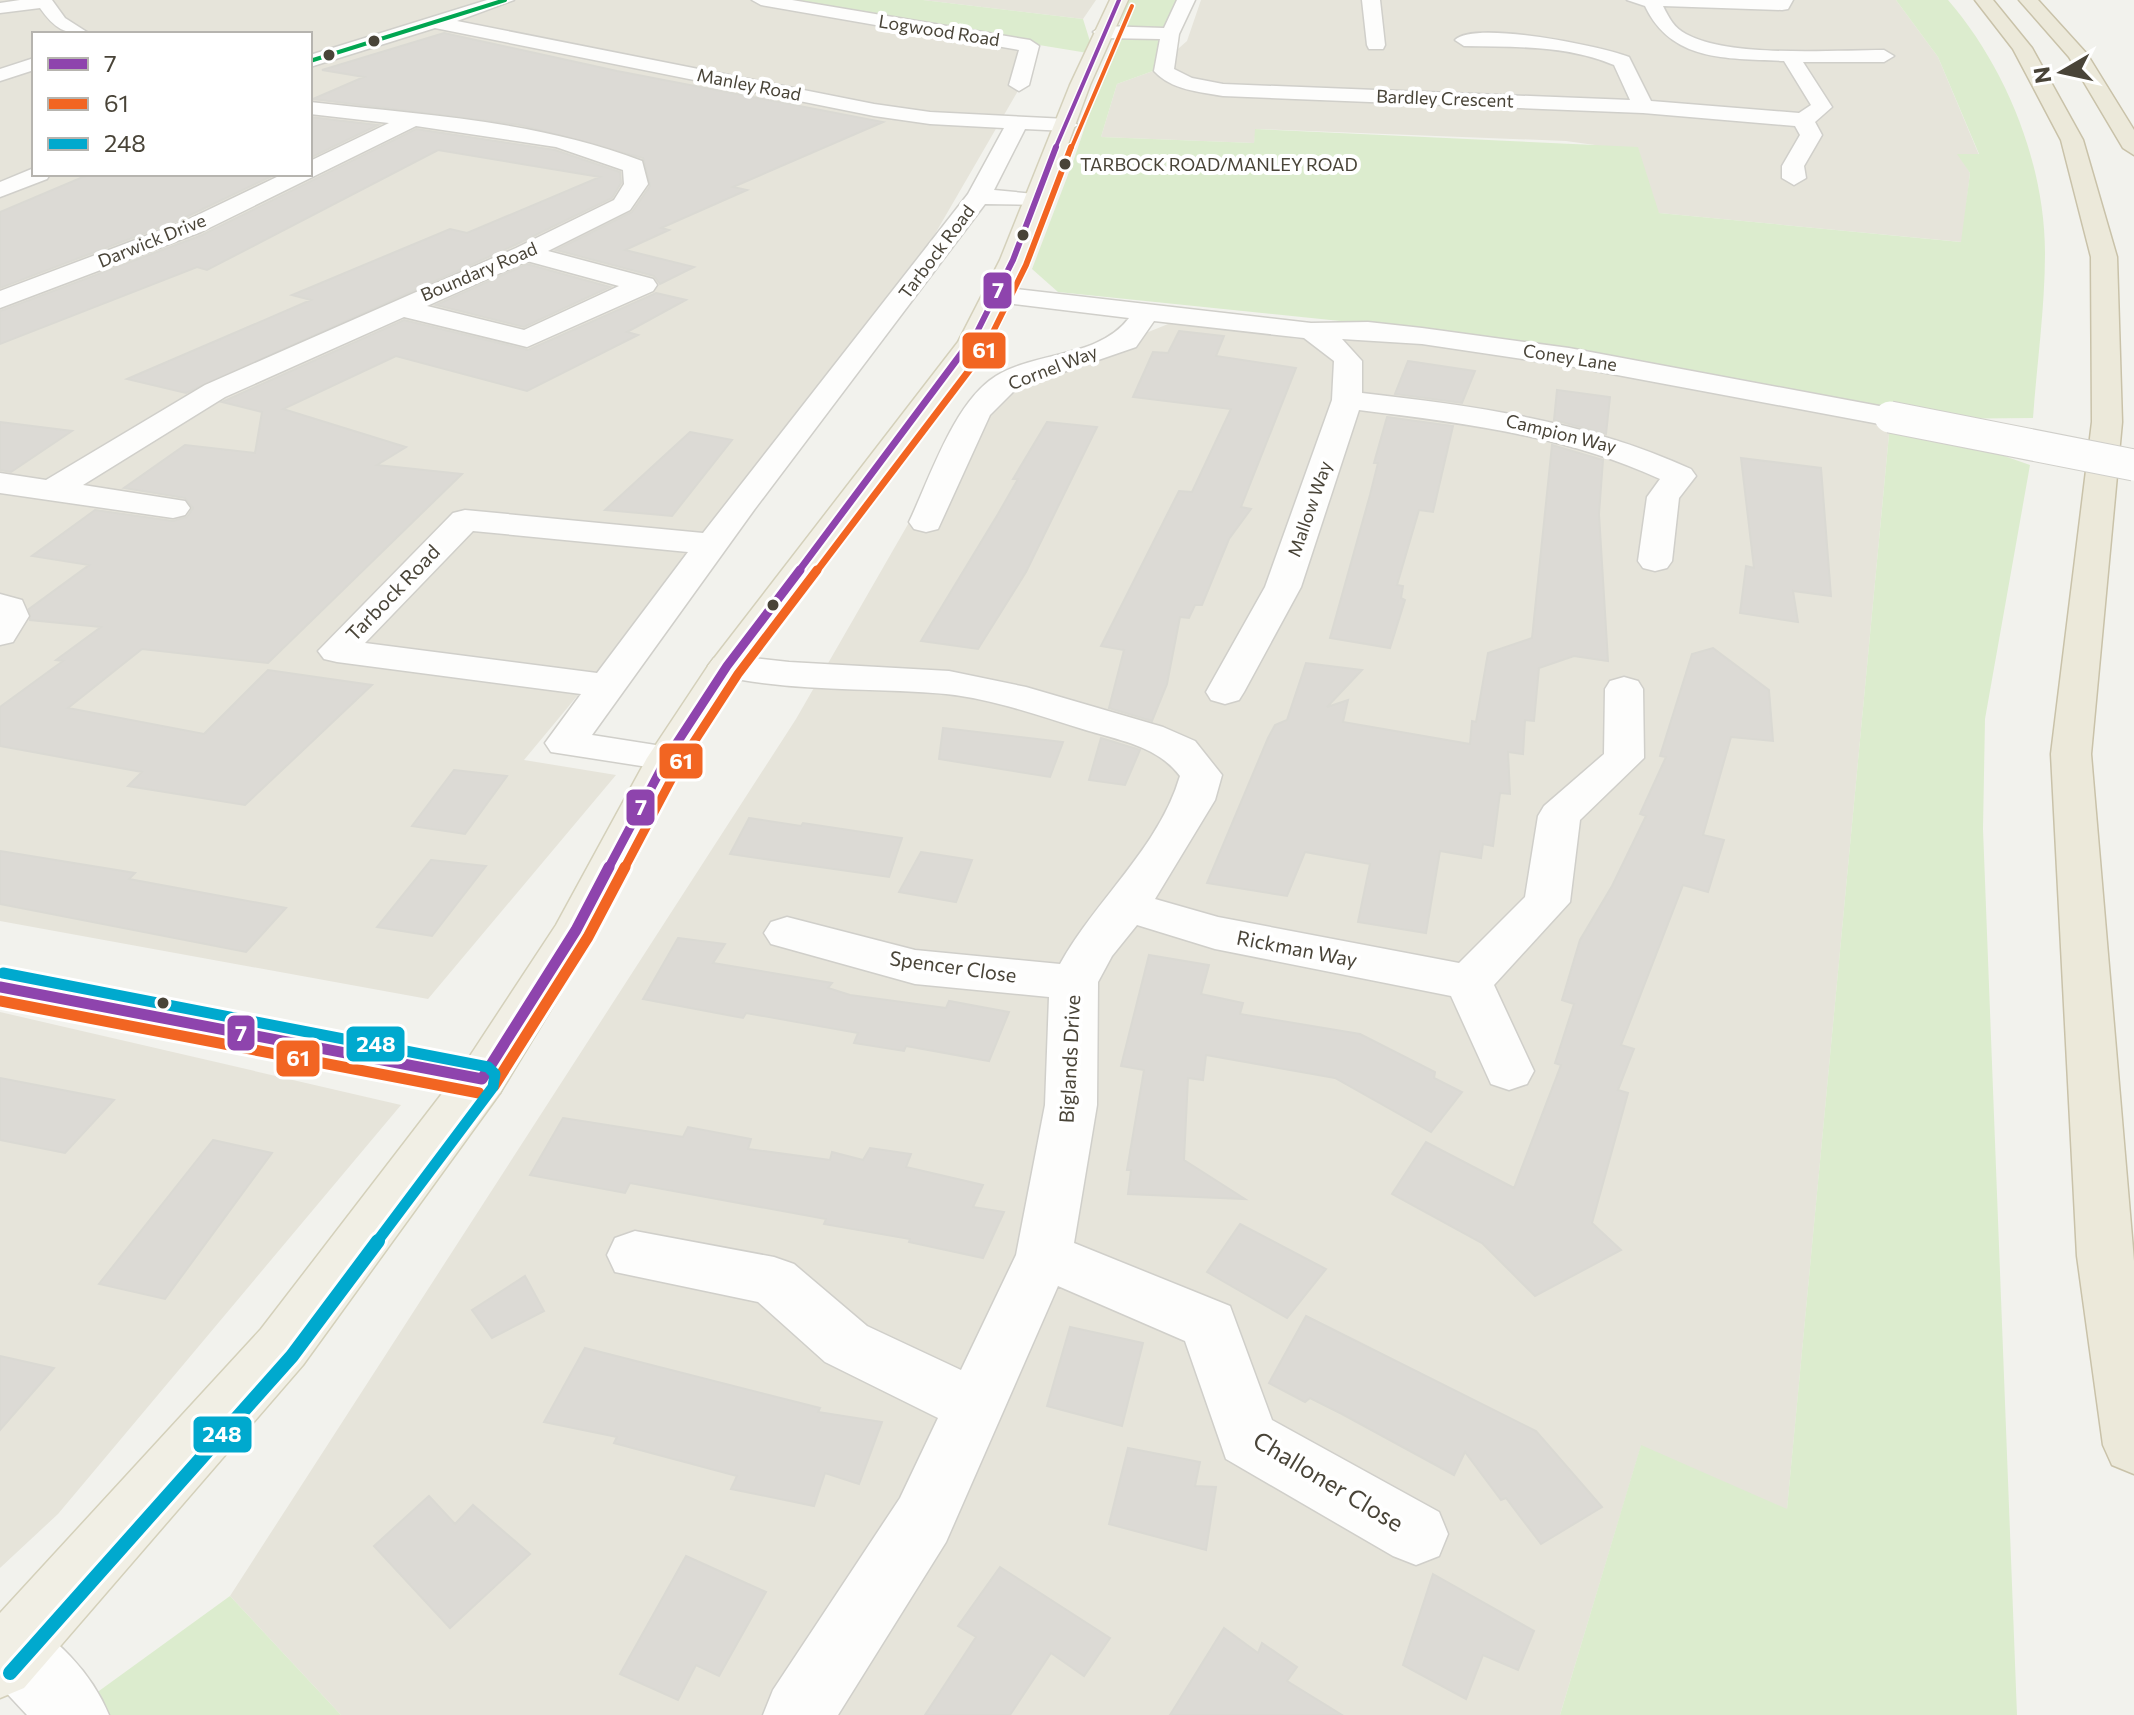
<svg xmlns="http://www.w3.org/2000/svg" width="2134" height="1715" font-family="Commissioner,sans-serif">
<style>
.residential{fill:#e6e4da;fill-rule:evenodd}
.green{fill:#dcecce}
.building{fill:#dcdad5;stroke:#dad9d3;stroke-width:2}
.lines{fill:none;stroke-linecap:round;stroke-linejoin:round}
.minor-casing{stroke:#d0cfca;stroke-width:3}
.primary-casing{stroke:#d4d0ba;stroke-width:3}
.motorway-casing{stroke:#c9c2a9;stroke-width:3}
.minor{fill:#fdfdfc;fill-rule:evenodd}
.primary{fill:#f1efe5;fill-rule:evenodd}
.motorway{fill:#ece9da;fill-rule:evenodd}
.minor-bridge-casing{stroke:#d0cfca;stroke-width:33;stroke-linecap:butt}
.minor-bridge{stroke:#fdfdfc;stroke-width:31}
.bus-1-far4-casing{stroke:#fff;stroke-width:7}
.bus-1-far3-casing{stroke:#fff;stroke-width:9}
.bus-1-far2-casing{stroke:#fff;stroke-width:11}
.bus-1-far1-casing{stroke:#fff;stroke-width:14}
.bus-1-casing{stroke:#fff;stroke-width:17}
.bus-2-far4-casing{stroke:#fff;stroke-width:7}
.bus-2-far3-casing{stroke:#fff;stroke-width:9}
.bus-2-far2-casing{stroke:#fff;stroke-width:11}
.bus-2-far1-casing{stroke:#fff;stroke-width:14}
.bus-2-casing{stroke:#fff;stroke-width:17}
.bus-3-far1-casing{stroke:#fff;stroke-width:17}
.bus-3-casing{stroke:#fff;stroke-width:20}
.bus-4-casing{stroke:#fff;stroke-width:7}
.bus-1-far4{stroke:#8e44ad;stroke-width:4}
.bus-1-far3{stroke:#8e44ad;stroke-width:6}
.bus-1-far2{stroke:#8e44ad;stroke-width:7}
.bus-1-far1{stroke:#8e44ad;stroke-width:9}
.bus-1{stroke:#8e44ad;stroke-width:11}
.bus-2-far4{stroke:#f26522;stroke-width:4}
.bus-2-far3{stroke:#f26522;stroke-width:6}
.bus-2-far2{stroke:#f26522;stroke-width:7}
.bus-2-far1{stroke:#f26522;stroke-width:9}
.bus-2{stroke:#f26522;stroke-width:11}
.bus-3-far1{stroke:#00a9ce;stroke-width:11}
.bus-3{stroke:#00a9ce;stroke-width:14}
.bus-4{stroke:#00a651;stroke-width:4}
.bus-dot{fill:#494438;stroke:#fff;stroke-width:3}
.labels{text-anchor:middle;stroke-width:8;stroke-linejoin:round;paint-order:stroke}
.far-street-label{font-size:18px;fill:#494438;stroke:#fff}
.bus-label{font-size:18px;fill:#494438;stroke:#fff;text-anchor:start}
.street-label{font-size:20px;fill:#494438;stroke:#fff}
.near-street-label{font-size:24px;fill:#494438;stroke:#fff}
.line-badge{stroke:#fff;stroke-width:3}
.badge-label{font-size:22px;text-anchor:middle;font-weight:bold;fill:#fff}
</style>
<rect width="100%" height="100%" fill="#f2f2ed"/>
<path class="residential" d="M0,0h785l237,43 -3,46 -91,157 -232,307 -172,207 92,15 -188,224 -428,-78zM34,34h276v140h-276z
M923,0h173l-13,19z
M1201,0h695l42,57 41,98 -20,-1 11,19 -8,69 -303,-29 -64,-68 -29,-4 -310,-12 -2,14 -153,-6 16,-53 36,-13 34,-30z
M1178,320l120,19 68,-3 209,28 315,60 -103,1086 -146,-64 -81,269h-1219l-111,-119 566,-877 192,-334 138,-44z
M0,1012l401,93 -343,409 -58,54z"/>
<path class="green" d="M761,0h162l160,19 11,35z
M1128,0h53l-28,71 -36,13 -16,53 153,6 1,-14 383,18 21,66 302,29 9,-69 -13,-19h22l-41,-97 -42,-57h52c58,67 97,164 97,253 0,54 -8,110 -12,165l-104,1 -550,-94 -321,-33 -26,-23 42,-110z
M1890,424l37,5 103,36 -45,254 -2,110 34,886h-457l81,-270 146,64z
M230,1596l111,119h-250l-10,-11z"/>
<path class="building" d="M444,33l173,38 266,51 -150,65 14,3 -86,38 8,2 -44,20 69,17 -34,17 -6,-8 -98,-26 76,-38 18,-26 -7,-28 -123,-33 -207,-26 51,-22 -42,-7z
M310,117l68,8 -68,33z
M416,129l139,21 65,22 1,11 -9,15 -97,47 -329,148 -59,-14 184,-79 -19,-5 158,-66 17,4 133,-56 -162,-27 -231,120 -10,-3 -197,77v-33l202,-76z
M90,174h186l-94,45 -182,69v-76z
M527,264l83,23 -86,40 -88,-22z
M656,293l30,7 -59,32 11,3 -111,56 -131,-35 -113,53 123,38 -29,18 85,9 -194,189 -126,-14 -74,59 136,26 64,-64 104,15 -127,120 -117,-19 14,-14 -142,-26v-39l63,-46 -7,-1 45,-33 -71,-7 -1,-11 60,-44 -57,-9 63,-46 78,11 14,-4 6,-9 -8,-10 -61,-10 61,-43 70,8 7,-41 -40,-10 182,-82 124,30z
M1179,331l45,5 -8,20 80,12 -55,139 10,2 -22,30 -27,66h-7l-6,13 -9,-1 -13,67 -15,37 -43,-13 15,-58 -23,-4 78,-155 13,1 39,-83 -98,-12 20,-45 15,1z
M1408,361l67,10 -13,32 -67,-9z
M1557,390l53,7 -4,37 -52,-14z
M1387,417l66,9 -20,86 -14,-2 -22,75 6,1 -2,12 4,2 -15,48 -60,-10 40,-143 8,-32h-4z
M0,422l72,9 -61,41 -11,-2z
M1047,422l50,5 -71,145 -48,77 -57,-8 77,-127 20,-35h-5z
M690,432l42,8 -60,76 -67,-6z
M1552,445l51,15 -4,54 9,147 -34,-5 -35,12 -5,53 -9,-1 -2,34 -15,-2 2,42 -10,-1 -7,53 -10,-2 -2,14 -41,-7 -14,82 -68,-11 12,-58 -65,-12 -18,44 -80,-13 61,-145 7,-13 12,-5 19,-57 56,7 -35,37 21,-7 -5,22 127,22 2,-23 4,1 12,-69 44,-15z
M1741,458l80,10 10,128 -38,-5 5,31 -58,-9 6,-47 8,2z
M1713,648l56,42 4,51 -42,-4 -28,98 21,5 -16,52 -25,-7 -62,160 13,4 -16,41 10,3 -36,130 29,27 -86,46 -53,-53 -90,-49 34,-52 88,46 47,-123 -6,-2 19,-59 -12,-4 18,-60 32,-54 34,-70 -6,-2 26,-57 -6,-1 32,-102z
M943,728l120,14 -13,35 -111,-18z
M1101,738l39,12 -15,35 -36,-5z
M454,770l53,6 -42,58 -53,-8z
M749,818l52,8 2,-3 99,15 -13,39 -159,-23z
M0,851l135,22 -6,6 157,29 -40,44 -246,-48z
M921,852l51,8 -16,42 -57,-10z
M431,860l55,6 -54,70 -55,-9z
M678,938l47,6 -12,19 119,20 -4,5 22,7 96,13 3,-7 60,11 -20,49 -83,-15 -2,5 -50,-8 4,-10 -112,-20 -3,5 -100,-19z
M1149,955l60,10 -8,29 42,9 -3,11 120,20 75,38 -1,6 28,14 -31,40 -96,-54 -129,-23 -3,25 -15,-2 -4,82 61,39 -117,-5 3,-24h-4l17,-100 -23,-4z
M0,1078l114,22 -49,53 -65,-13z
M563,1118l120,19 5,-10 63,12 -3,10 82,11 2,-8 31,8 7,-12 41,6 -5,13 77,18 -10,22 31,5 -21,46 -74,-16 1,-3 -86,-15 2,-5 -196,-36 -5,10 -95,-18z
M213,1140l59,13 -107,146 -66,-15z
M1240,1224l86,45 -39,49 -80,-46z
M525,1276l19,35 -52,27 -20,-28z
M1306,1316l230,115 66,76 -61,37 -35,-46 -5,2 -36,-48 -11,23 -112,-61 -32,-16 -5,4 -36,-19z
M1070,1327l73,16 -21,83 -75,-20z
M585,1348l235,60 -2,4 64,10 -23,62 -34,-11 -11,33 -83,-17 6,-13 -123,-33 3,-6 -73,-15z
M0,1356l54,12 -54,62z
M1128,1448l72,14 -5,24 21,1 -10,63 -97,-26z
M429,1496l26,28 18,-19 57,49 -80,74 -76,-82z
M686,1556l80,36 -47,84 -23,-11 -18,35 -58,-26z
M1000,1567l110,71 -26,38 -33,-23 -41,62h-85l51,-78 -18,-11z
M1433,1574l101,57 -16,39 -35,-15 -17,44 -63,-34z
M1224,1628l34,25 4,-10 35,24 -10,14 55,34h-172z"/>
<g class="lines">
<defs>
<path id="minor" d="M20,0h32l13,18 25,16c-26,0 -35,-5 -50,-26l-40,5v-10z
M487,0h27l-57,21 417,83 56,8 137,7 11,6 -11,6 -42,-2 -31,61 51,5 4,5 -4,5 -60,-1 -231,306 -162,225 89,14 6,9 -6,9 -14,3 -116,-18 -6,-9 36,-49 -244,-32 -13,-3 -6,-8 135,-138 12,-3 238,23 265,-339 36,-66 -74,-4 -56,-8 -439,-88 -125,39v-12zM473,531l215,21 -91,121 -232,-30z
M752,0h40l238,40 9,6 -10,39 -10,6 -10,-6 10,-35 -258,-45z
M1177,0h18l-16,34 -5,35 18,9 31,6 407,16 -16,-35c-48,-20 -99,-18 -150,-19l-9,-6c19,-20 146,6 174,17l22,44 148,12 12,-8 -27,-44c-55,-3 -112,2 -139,-55l-18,-6h166l-5,9 -6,1 -119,-4c6,12 11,22 23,28 44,24 147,16 198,16l10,6 -10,6h-81l29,45 -17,15 7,13 -18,31 2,12 -12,7 -12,-7v-12l18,-31 -5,-9 -152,-13 -420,-17c-23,-4 -52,-6 -69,-25l6,-32 -58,-1 -9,-6 9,-6 62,2z
M1362,0h18l5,45 -2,4h-14l-2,-4z
M34,58v12l-34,11v-12z
M310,102c113,13 225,18 332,59l6,23 -18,26 -82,41 105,28 4,6 -4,6 -126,56 -123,-30 -179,80 -142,88 102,16 5,7 -5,7 -12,3 -173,-25v-20l46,7 159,-95 311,-137 98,-48 10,-16 -1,-14 -67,-23 -140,-21 -215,106 -201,76v-17l183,-69 100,-48h27v-13l79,-38 -79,-9zM527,261l92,25 -95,44 -97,-24z
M34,168v6h16l-3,5 -47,18v-15z
M999,287l312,36 57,-1 54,6 147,20 321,60 11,3 4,6 -4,6 -11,3 -321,-60 -147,-22 -80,-5 20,22v32c114,13 224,28 329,76l5,7 -17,22 -7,63 -5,7 -12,3 -12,-3 -5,-7 9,-64 13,-18c-96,-44 -197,-56 -301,-69l-58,177 -57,105 -5,8 -14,4 -14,-4 -5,-8 59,-105 67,-187 2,-39 -30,-23 -150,-17 -18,26 -119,41 -27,27 -52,114 -12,3 -12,-3 -5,-7c21,-44 45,-120 87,-146 41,-25 103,-18 133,-58l-139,-17 -4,-6 4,-6z
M0,594l22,6 7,16 -16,26 -13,3z
M727,655l62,7 160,9 77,16 137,40 32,14 27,34 -7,25 -60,99 63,18 241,46 66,-66 13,-81 6,-10 60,-52 1,-65 5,-8 14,-4 14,4 5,8 1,69 -64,62 -10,82 -76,83 40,86 -7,13 -18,6 -18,-6 -40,-88 -236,-47 -78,-24 -25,31 -14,26 -1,123 -23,138 156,63 42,114 167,92 9,22 -9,22 -23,9 -23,-9 -167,-97 -41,-118 -127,-55 -112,256 -108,173h-75l10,-25 127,-192 38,-80 -113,-56 -67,-60 -143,-30 -8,-17 8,-17 20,-7 139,26 20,7 73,62 94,44 55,-115 29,-150 4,-108 -134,-13 -144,-40 -7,-11 7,-11 16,-5 128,33 145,14c36,-65 99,-116 120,-188 -22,-29 -57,-35 -91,-45 -46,-14 -95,-32 -143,-37 -77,-7 -157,-1 -232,-20l-6,-8 6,-8z
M0,970l482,90 18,5 7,14 -7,14 -18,5 -482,-94z
M14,1616c40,16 79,59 95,99h-82l-27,-29v-64z"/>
<path id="primary" d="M1110,0h18l-38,85 -65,175 -40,84 -241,326 -57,88 -88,172 -99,163 -197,272 -279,323 -24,10v-85l261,-284 203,-264 92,-140 91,-167 61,-92 250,-324 42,-82 70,-175z"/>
<path id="motorway" d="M1975,0h18l39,48 51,92 34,117 5,165 -31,332 43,507v213l-22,-9 -9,-20 -26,-189 -26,-502 41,-332 -1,-165 -30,-117 -48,-91z
M2019,0h19l49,54 47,76v25l-11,-7 -54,-91z"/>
</defs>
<use href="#minor" class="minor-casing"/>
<use href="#primary" class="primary-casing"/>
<use href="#motorway" class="motorway-casing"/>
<use href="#minor" class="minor"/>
<use href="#primary" class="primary"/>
<use href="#motorway" class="motorway"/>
<defs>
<path id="minor-bridge" d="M1890,417l244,48"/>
</defs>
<use href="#minor-bridge" class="minor-bridge-casing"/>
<use href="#minor-bridge" class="minor-bridge"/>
<defs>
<path id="bus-1-far4" d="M1055,149l64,-149"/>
<path id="bus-1-far3" d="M975,336l38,-76 43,-113"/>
<path id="bus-1-far2" d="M798,572l178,-238"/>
<path id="bus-1-far1" d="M608,869l59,-111 60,-92 73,-96"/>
<path id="bus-1" d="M0,987l482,92
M482,1079l94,-149 33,-63"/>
<path id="bus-2-far4" d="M1071,149l61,-143"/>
<path id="bus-2-far3" d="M991,336l35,-71 45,-118"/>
<path id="bus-2-far2" d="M816,572l167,-220 9,-18"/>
<path id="bus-2-far1" d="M624,869l55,-104 59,-91 79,-104"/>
<path id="bus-2" d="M0,1001l479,92
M494,1086l94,-149 37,-70"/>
<path id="bus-3-far1" d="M3,973l485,94 7,7 -2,13 -117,156"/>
<path id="bus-3" d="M10,1673l282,-317 86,-115"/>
<path id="bus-4" d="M310,61l195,-61"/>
</defs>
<use href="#bus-1-far4" class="bus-1-far4-casing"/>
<use href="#bus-1-far3" class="bus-1-far3-casing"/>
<use href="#bus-1-far2" class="bus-1-far2-casing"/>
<use href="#bus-1-far1" class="bus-1-far1-casing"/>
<use href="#bus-1" class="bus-1-casing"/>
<use href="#bus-2-far4" class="bus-2-far4-casing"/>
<use href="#bus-2-far3" class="bus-2-far3-casing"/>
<use href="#bus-2-far2" class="bus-2-far2-casing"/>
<use href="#bus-2-far1" class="bus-2-far1-casing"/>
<use href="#bus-2" class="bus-2-casing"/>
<use href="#bus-3-far1" class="bus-3-far1-casing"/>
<use href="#bus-3" class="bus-3-casing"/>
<use href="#bus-4" class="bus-4-casing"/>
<use href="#bus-1-far4" class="bus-1-far4"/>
<use href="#bus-1-far3" class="bus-1-far3"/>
<use href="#bus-1-far2" class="bus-1-far2"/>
<use href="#bus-1-far1" class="bus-1-far1"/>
<use href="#bus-1" class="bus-1"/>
<use href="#bus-2-far4" class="bus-2-far4"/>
<use href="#bus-2-far3" class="bus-2-far3"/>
<use href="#bus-2-far2" class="bus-2-far2"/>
<use href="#bus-2-far1" class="bus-2-far1"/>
<use href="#bus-2" class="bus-2"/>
<use href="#bus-3-far1" class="bus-3-far1"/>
<use href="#bus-3" class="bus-3"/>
<use href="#bus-4" class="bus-4"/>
</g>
<g class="bus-dot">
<circle cx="374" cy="41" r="7"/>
<circle cx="329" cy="55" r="7"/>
<circle cx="1065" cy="164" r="7"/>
<circle cx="1023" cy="235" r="7"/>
<circle cx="773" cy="605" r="7"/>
<circle cx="163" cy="1003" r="7"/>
</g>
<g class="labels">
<g class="far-street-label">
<text transform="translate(939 31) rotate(9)" y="6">Logwood Road</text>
<text transform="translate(749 85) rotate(11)" y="6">Manley Road</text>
<text transform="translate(1445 99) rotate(2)" y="6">Bardley Crescent</text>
<text transform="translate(152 241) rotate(-22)" y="6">Darwick Drive</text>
<text transform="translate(937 252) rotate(-53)" y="6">Tarbock Road</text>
<text transform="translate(479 272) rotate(-23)" y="6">Boundary Road</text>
<text transform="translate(1570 358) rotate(9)" y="6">Coney Lane</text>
<text transform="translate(1053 368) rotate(-21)" y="6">Cornel Way</text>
<text transform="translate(1561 434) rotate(14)" y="6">Campion Way</text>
<text transform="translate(1310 509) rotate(-71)" y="6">Mallow Way</text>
</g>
<g class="bus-label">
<text x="1080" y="171">TARBOCK ROAD/MANLEY ROAD</text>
</g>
<g class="street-label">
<text transform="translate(393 593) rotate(-46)" y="7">Tarbock Road</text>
<text transform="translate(1297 949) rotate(11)" y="7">Rickman Way</text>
<text transform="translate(953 967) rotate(8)" y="7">Spencer Close</text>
<text transform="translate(1070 1059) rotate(-87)" y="7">Biglands Drive</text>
</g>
<g class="near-street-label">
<text transform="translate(1328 1482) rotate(31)" y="8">Challoner Close</text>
</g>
</g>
<g class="line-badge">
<rect x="982" y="271" width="31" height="39" rx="8" fill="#8e44ad"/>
<rect x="961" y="331" width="46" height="39" rx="8" fill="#f26522"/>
<rect x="658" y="742" width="46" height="38" rx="8" fill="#f26522"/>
<rect x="625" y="788" width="31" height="39" rx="8" fill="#8e44ad"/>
<rect x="226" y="1014" width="30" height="38" rx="8" fill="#8e44ad"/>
<rect x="345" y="1025" width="61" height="38" rx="8" fill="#00a9ce"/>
<rect x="275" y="1039" width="46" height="39" rx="8" fill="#f26522"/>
<rect x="192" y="1415" width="61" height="39" rx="8" fill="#00a9ce"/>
</g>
<g class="badge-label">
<text x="998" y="298">7</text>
<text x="984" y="358">61</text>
<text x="681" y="769">61</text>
<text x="641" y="815">7</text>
<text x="241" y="1041">7</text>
<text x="376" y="1052">248</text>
<text x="298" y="1066">61</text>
<text x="222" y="1442">248</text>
</g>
<rect x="32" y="32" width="280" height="144" fill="#ffffff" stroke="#b6b4af" stroke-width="2"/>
<rect x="48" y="58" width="40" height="12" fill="#8e44ad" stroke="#b6b4af" stroke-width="2"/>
<text x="104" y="72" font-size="24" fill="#494438">7</text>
<rect x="48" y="98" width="40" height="12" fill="#f26522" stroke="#b6b4af" stroke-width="2"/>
<text x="104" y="112" font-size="24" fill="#494438">61</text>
<rect x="48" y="138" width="40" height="12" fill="#00a9ce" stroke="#b6b4af" stroke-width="2"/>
<text x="104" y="152" font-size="24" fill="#494438">248</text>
<g transform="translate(2062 72) rotate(261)" stroke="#ffffff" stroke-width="6" paint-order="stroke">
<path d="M0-6L14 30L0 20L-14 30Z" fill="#494438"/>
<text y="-12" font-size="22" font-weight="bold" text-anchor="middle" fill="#494438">N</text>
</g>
</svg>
